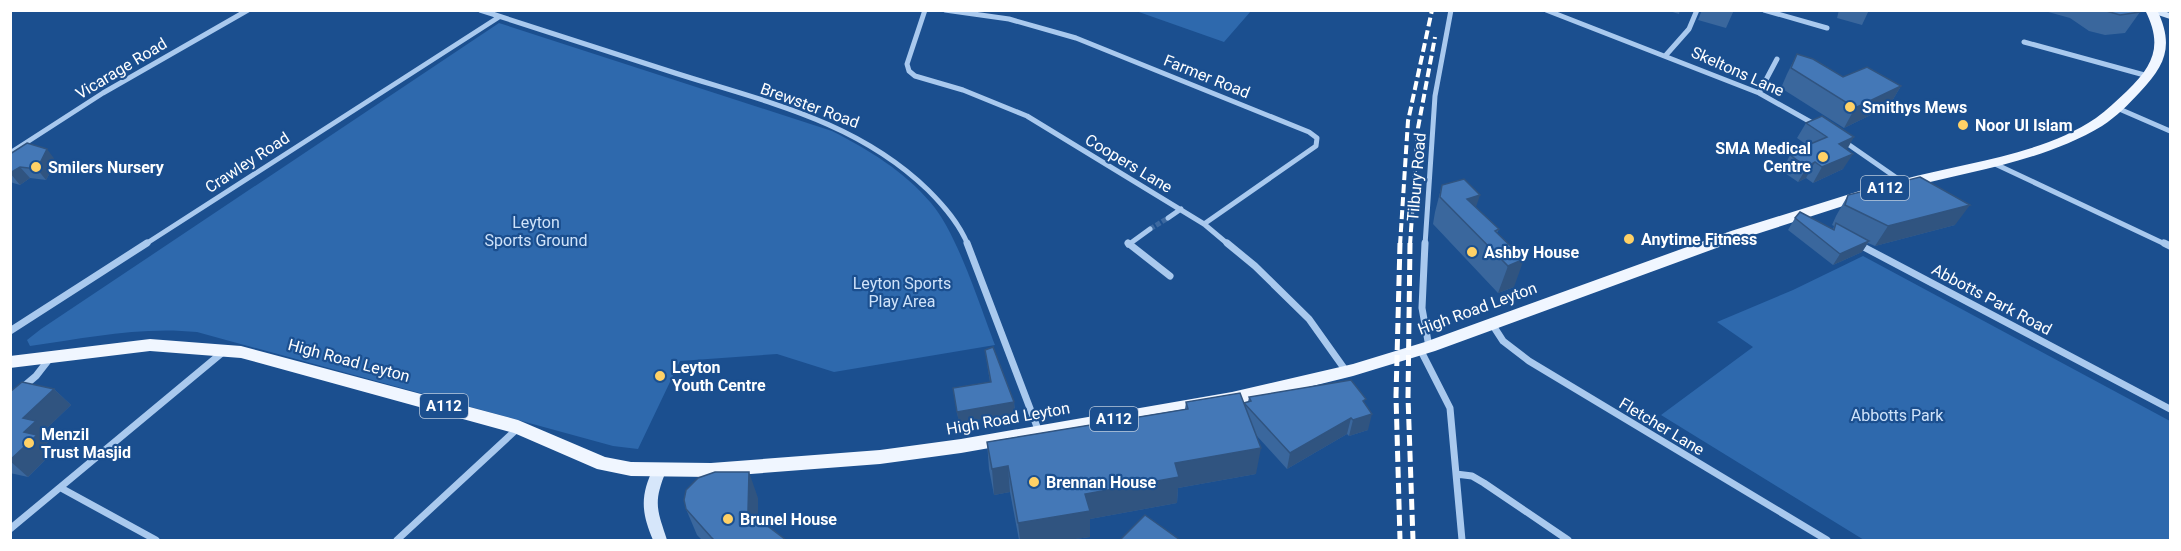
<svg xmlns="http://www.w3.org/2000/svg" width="2181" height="551" font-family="Roboto,sans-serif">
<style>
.green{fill:#2e69ad}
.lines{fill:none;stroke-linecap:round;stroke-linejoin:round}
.street-tunnel{stroke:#3d69a0;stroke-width:5;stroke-dasharray:5 2;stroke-linecap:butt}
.street-far1{stroke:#a9c9ee;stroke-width:5}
.street{stroke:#a9c9ee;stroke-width:7}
.secondary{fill:#d6e6fa;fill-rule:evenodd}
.primary{fill:#f0f6ff;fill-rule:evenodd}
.rail-far1{stroke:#fff;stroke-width:4;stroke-dasharray:9 4;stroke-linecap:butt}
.rail{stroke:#fff;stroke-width:5;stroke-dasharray:11 5;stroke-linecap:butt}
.wall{fill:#3a679d}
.shaded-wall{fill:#305480}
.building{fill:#4478b7;stroke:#305480;stroke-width:1.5}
.poi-dot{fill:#ffd166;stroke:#1b4f8f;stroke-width:2}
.labels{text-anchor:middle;stroke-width:4.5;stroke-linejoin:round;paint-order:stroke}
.shield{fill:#1b4f8f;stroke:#bbcadd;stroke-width:1.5}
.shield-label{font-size:15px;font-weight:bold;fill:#fff}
.street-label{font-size:16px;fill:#fff;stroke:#1b4f8f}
.poi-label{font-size:16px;font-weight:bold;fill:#fff;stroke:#1b4f8f;text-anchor:start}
.park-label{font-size:16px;fill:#cfe3fa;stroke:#1b4f8f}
</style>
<rect width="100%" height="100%" fill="#1b4f8f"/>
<path class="green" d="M1136,11h115l-27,31z
M499,23l333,108c37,19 72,40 99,72 26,30 49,103 64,142l-161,27 -57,-18 -97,7 -42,88 -25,-3 -416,-114c-55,-6 -112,6 -167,14l-3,-6 14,-11z
M1863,256l307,165v119h-306l-203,-125 92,-68 -36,-25 76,-32z"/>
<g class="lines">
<path class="street-tunnel" d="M1150,229l18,-11"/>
<path class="street-far1" d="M480,10c65,21 130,42 195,63 91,29 182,48 253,117 16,16 31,33 40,55
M925,10l-18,54 2,7 6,5 48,14 64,26 177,108 25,21
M945,10l64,9 67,19 233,94 8,6 -1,8 -112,78
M1546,10l213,83 57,32
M1764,10l63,18
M2024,42l124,34
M1666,55l23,-26 8,-19
M1759,93l18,-34
M2117,108l53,23
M1845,142l59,41
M10,153l93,-60 145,-83
M1993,163l174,82
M1168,218l13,-9
M144,245l355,-228
M1128,245l22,-16
M1425,245l10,-149 16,-86"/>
<path class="street" d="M967,243l72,189
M1128,243l42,33
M1227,243l28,23 54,53 37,52
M1425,243l-3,65 7,39
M2164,243l6,3
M1858,244l312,165
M1492,324l11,17 26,20 298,179
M10,331l137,-88
M1420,349l30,59 12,132
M10,398l26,-22 14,-18
M1456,474l16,2 12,7 84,57
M61,488l95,52
M10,529l213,-177
M397,540l121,-112"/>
<path class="secondary" d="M2160,10l10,3v6l-24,-8z
M659,465l5,2 2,4c-13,32 -9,38 1,69h-14c-12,-28 -13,-45 1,-73z"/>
<path class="primary" d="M2145,10h12c17,35 9,55 -17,82 -11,12 -24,25 -38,34 -58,35 -131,45 -196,62l-5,-2 -2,-3 2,-3c64,-18 139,-24 195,-62 11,-8 21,-18 31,-27 27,-26 36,-46 18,-81z
M1866,189l7,5 -2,3 -130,42 -306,112 -82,25 -121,30 -271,47 -81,11 -169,13 -80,-1 -34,-7 -83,-36 -273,-75 -91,-7 -140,17v-12l140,-17 91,7 277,74 87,37 26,5 80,1 169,-13 81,-11 271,-47 121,-28 72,-22 306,-111z"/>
<path class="rail-far1" d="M1400,245l8,-124 24,-111
M1410,245l8,-117 17,-91"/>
<path class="rail" d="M1400,243l-4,153 4,144
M1410,243l-2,154 5,143"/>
</g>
<path class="wall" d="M1666,10h14l-1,4z
M1702,10h32l-8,18 -28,-8z
M1839,10h30l-7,15 -25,-7z
M2041,10h99v2l-15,21 -20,2 -16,-4 -19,-13z
M1797,54l46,23 58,9 -12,20 -45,22 -63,-40 6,-14z
M1806,123l41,27 -4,19 -30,14 -7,-5 -8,4 -16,-11 8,-16 4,-2 2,-3 11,-5 -10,-7z
M10,154l46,7 -10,19 -16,-2 -10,7 -10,-3z
M1442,185l34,22 23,22 -2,4 17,54 -16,6 -65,-69 2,-12z
M1848,195l107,30 -80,21 -7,-3 -6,9 -29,13 -45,-35 7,-12 38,11 1,-3 -2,-1 4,-9z
M985,350l29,52 1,11 -56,10 -6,-35 37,-6z
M54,389l17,16 -26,25 8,7 -7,7 8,7 -26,26 -18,-4v-81z
M1249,397l116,7 3,26 -19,6 -2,-2 -60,35 -31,-34v39l-78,14 -1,15 -87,16v18l-22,3h-49l-9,-48 -16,3 -5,-26 -2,-27 198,-33 1,-7 58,1 4,-1z
M758,498v20l28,22h-84l-5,-5 -11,-26z"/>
<path class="shaded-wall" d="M1901,86l-12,20 -45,22 11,-20z
M1854,137l-9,16 -6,-9z
M47,149l9,12 -10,19 -9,-11z
M1853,154l-10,15 -30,14 9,-16z
M1815,162l-9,16 -8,4 9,-15z
M20,167l10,11 -10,7 -10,-12z
M1480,195l-9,27 -4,-23z
M1970,205l-15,20 -80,21 13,-20z
M1869,241l-7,11 -29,13 7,-11z
M1524,259l-10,28 -16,6 10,-27z
M54,389l17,16 -26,25 8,7 -7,7 8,7 -26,26 -18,-16 14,-29 -1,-14z
M1014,402l1,11 -56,10 -2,-11z
M1372,414l-4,16 -19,6 4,-16z
M1351,418l-4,16 -60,35 3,-16z
M1261,448l-5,26 -78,14 -1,15 -87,16v18l-22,3h-48l-2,-17 67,-29 90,-31z
M1008,466l2,26 -16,3 -2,-26z
M749,472l9,26v38l-10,-25z"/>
<path class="building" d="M2103,10h37v2l-20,3z
M1797,54l16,5 30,18 24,-10 34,19 -46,22 -64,-40z
M1822,116l32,21 -15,7 14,10 -31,13 -7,-5 -8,5 -17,-12 9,-4 -3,-1 31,-13 -21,-14z
M27,143l20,6 -10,20 -17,-2 -10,6v-19z
M1920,177l50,28 -82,21 -43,-21 3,-10z
M1464,179l16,16 -13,4 32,30 -4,2 29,28 -16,7 -68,-69 2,-12z
M1800,212l34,18 2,-7 33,18 -29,13 -45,-36z
M993,347l21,55 -57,10 -4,-24 38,-6 -6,-32z
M1351,380l15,19 -3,2 9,13 -19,6 -2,-2 -61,35 -46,-50 7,-2 -2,-4z
M22,382l32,7 -31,29 13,3 -12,11 13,3 -27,25v-68z
M1240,393l21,55 -86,15 4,14 -94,17 5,17 -72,12 -10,-57 -16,3 -5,-27 201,-33 -2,-7z
M715,472h34l-1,39 38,29h-72l-3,-3 -25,-28 -2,-9 2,-10 12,-12z
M1145,515l35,25h-60z"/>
<g class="poi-dot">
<circle cx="1850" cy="107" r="6"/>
<circle cx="1963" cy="125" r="6"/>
<circle cx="1823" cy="157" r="6"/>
<circle cx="36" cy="167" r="6"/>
<circle cx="1629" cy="239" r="6"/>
<circle cx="1472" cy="252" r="6"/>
<circle cx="660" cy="376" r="6"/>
<circle cx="29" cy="443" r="6"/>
<circle cx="1034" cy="482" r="6"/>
<circle cx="728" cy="519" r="6"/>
</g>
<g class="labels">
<g class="shield">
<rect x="1861" y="176" width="48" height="24" rx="4.5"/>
<rect x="420" y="394" width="48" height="24" rx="4.5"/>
<rect x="1090" y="407" width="48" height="24" rx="4.5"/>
</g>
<g class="shield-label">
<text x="1885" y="193">A112</text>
<text x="444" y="411">A112</text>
<text x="1114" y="424">A112</text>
</g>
<g class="street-label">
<text transform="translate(121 68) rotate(-31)" y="6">Vicarage Road</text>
<text transform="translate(1738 71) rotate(24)" y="6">Skeltons Lane</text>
<text transform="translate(1207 76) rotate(22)" y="6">Farmer Road</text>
<text transform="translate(810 105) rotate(20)" y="6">Brewster Road</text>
<text transform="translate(247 162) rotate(-33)" y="6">Crawley Road</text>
<text transform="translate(1129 163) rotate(31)" y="6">Coopers Lane</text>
<text transform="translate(1416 177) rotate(-85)" y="6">Tilbury Road</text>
<text transform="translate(1992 299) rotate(28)" y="6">Abbotts Park Road</text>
<text transform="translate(1477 308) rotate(-20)" y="6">High Road Leyton</text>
<text transform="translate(349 360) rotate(15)" y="6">High Road Leyton</text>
<text transform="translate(1008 418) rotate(-10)" y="6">High Road Leyton</text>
<text transform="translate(1662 426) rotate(31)" y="6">Fletcher Lane</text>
</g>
<g class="poi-label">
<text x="1862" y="113">Smithys Mews</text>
<text x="1975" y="131">Noor Ul Islam</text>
<text x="1811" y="154" text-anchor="end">SMA Medical<tspan x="1811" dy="18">Centre</tspan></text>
<text x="48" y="173">Smilers Nursery</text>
<text x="1641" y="245">Anytime Fitness</text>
<text x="1484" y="258">Ashby House</text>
<text x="672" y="373">Leyton<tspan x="672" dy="18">Youth Centre</tspan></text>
<text x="41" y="440">Menzil<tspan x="41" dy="18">Trust Masjid</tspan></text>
<text x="1046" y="488">Brennan House</text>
<text x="740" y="525">Brunel House</text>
</g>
<g class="park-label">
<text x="536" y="228">Leyton<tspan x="536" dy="18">Sports Ground</tspan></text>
<text x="902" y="289">Leyton Sports<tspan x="902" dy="18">Play Area</tspan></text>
<text x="1897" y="421">Abbotts Park</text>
</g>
</g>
<rect width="2181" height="551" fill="none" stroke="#ffffff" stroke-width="24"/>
</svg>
